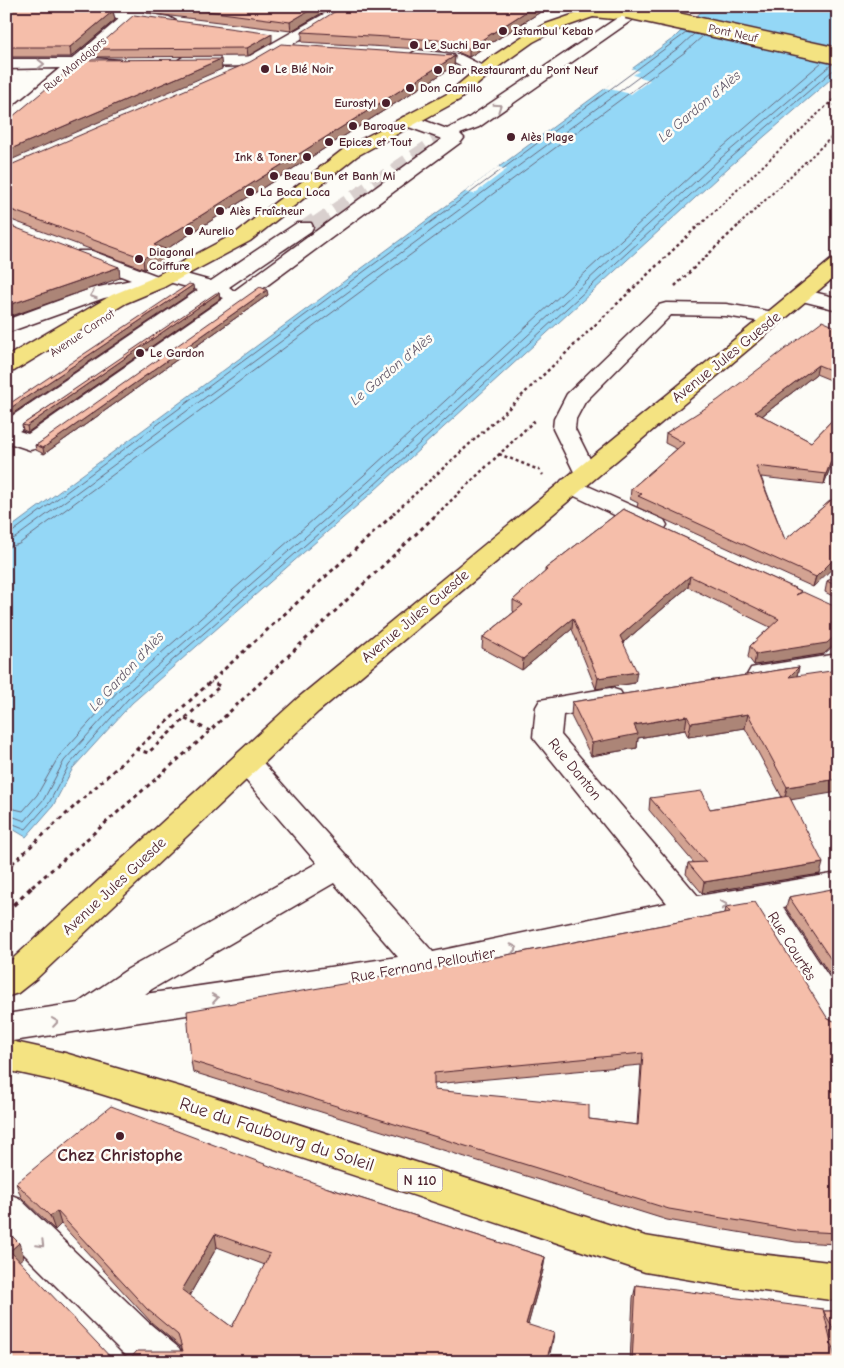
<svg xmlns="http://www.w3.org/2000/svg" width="844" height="1368" font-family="'Comic Neue',sans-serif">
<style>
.water{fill:#94d7f6;stroke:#768da5}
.pier{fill:#fdfcf7}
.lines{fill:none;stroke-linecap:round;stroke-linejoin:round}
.shore{stroke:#68697c;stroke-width:1}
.minor-tunnel-far1{stroke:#d9d0ce;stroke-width:16;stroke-dasharray:16 8;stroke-linecap:butt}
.minor-tunnel{stroke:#d9d0ce;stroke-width:21;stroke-dasharray:21 11;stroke-linecap:butt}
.minor-casing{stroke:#4a1f2b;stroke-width:3}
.major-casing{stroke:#4a1f2b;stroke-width:3}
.path-far3{stroke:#4a1f2b;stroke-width:2;stroke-dasharray:2.5 2.5;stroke-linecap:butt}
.path-far2{stroke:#4a1f2b;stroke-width:2.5;stroke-dasharray:3 3;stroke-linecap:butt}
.path-far1{stroke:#4a1f2b;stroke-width:3;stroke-dasharray:4 4;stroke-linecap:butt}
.path{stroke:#4a1f2b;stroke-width:4;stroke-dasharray:5 5;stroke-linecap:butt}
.minor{fill:#fdfcf7;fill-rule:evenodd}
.major{fill:#f4e382;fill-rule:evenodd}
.major-bridge-casing{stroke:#4a1f2b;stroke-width:19;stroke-linecap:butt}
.major-bridge{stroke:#f4e382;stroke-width:16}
.wall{fill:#d3a392;stroke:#4a1f2b;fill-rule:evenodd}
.shaded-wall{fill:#ac8577;stroke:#4a1f2b}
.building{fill:#f5beaa;stroke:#4a1f2b;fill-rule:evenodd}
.oneway{stroke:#ac999b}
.poi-dot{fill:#4a1f2b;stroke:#fdfcf7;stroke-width:2}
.labels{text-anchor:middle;stroke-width:5;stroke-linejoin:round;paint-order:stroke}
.far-poi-label{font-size:12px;font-weight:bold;fill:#4a1f2b;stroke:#fdfcf7;text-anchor:start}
.far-street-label{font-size:12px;fill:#4a1f2b;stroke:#fdfcf7}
.far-water-label{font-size:14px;font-style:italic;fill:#605668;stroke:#fdfcf7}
.shield{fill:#fdfcf7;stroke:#806168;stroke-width:1}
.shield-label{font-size:14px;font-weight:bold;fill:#4a1f2b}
.street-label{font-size:15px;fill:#4a1f2b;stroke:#fdfcf7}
.near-street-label{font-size:18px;fill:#4a1f2b;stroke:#fdfcf7}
.near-poi-label{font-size:18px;font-weight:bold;fill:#4a1f2b;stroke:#fdfcf7}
</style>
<rect width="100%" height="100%" fill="#fdfcf7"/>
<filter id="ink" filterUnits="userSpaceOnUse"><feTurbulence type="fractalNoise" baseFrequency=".02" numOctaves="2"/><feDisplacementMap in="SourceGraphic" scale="10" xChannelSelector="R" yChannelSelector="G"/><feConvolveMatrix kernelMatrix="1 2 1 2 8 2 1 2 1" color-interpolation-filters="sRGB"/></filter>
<g filter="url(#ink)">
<path class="water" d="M707,6h131v67l-109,94 -354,323 -243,213 -59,65 -20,38 -27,31 -20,-12v-294l669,-494z"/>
<path class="pier" d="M631,68l8,3 -6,4 17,5 -19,14 -26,-6z
M498,167l9,2 -33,25 -9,-2z"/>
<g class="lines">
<path class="shore" d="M6,534l5,-1 675,-500
M6,541l9,-3 666,-492 13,-12
M6,548l13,-4 666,-492 18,-16
M6,807l17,4 14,-16 22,-39 60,-66 244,-214 353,-323 106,-91
M6,814l19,7 19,-22 20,-38 60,-66 244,-213 353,-324 111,-94
M6,821l20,8 23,-26 20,-38 59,-66 244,-212 353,-324 107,-92 6,-1"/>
<path class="minor-tunnel-far1" d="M315,225l140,-95"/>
<path class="minor-tunnel" d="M282,247l35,-24"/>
<defs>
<path id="minor" d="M44,6h44l40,5 6,-5h11l2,3 -3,4 25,4 7,4 -7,4 -34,-4 -44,37 30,2 2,3 -2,3 -41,2 -68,58 -6,1v-14l54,-45 -54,1v-10h66l47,-40 -68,-9z
M338,6h18l-100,60 -73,1 -8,-5 8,-5 67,-1z
M635,6h17l-173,121 -19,7 4,4 -3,4 -215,159 -208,147 -8,2 -24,-8v-22l192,-130 -33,-9 2,2 -3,4 -60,11 -98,35v-13l84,-31 41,-9 -53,-21 -3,-4 3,-4h14l71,27 -2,-2 3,-4 7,-2 40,11 86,-58h14l2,4 -2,4 -82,56 5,4 208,-152 -39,-14 -2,-4 2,-4h12l32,12 20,-10zM216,296l8,2 -196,136 -9,-3z
M417,50l44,5 28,14 2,3 -8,5 -31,-15 -41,-4 -2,-3z
M801,289l37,9v12l-44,-11 -3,-4 3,-4z
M666,303l60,1 48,8 7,2 3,4 -3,4 -7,2 -48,-8 -55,-1 -86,87 -9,17 -1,10 22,44 -4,5 -8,2 -8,-2 -24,-49 1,-10 13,-25 92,-89z
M570,478l94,42 3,5 -3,5 -9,2 -9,-2 -84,-40 -4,-5 4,-5z
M838,654v18l-77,12 -10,-2 -4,-7 4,-7 10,-2z
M610,688l10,3 4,7 -4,7 -57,10 -2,20 137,161 140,-23v24l-55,10 55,84v43l-12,-4 -73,-118 -62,11 -257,55 -428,64v-28l72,-11 50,-34 189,-106 -80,-93 -4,-7 4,-7 10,-3 10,3 176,196 234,-49 -134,-166 3,-30 4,-7zM334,883l64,74 -253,37 7,-5z
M6,1193l13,5 130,125 30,25 6,14h-51l-13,-11 -115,-115z"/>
<path id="major" d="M571,6h17l17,5 11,-1 6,-4h16l-13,10 -12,3 -20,-2 -37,13 -23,12 -31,22 -43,36 -102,56 -107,85 -86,46 -38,16 -112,68 -8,1v-15l106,-62 38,-16 86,-46 109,-85 102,-54 43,-36 33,-22 23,-12 32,-11z
M838,258v16l-520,438 -281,266 -19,15 -12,4v-32l292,-267 533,-438z
M6,1040l59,13 143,42 437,141 88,15 105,12v38l-105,-14 -88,-15 -437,-145 -143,-44 -59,-13z"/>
</defs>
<use href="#minor" class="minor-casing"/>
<use href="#major" class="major-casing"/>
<path class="path-far3" d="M829,104l9,2
M700,225l138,-130
M739,225l99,-94"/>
<path class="path-far2" d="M675,286l66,-63
M499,454l40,16 4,5
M393,514l116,-106 192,-185
M437,514l98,-94"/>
<path class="path-far1" d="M185,719l25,12
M136,749l12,4 72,-67 -9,-4
M6,869l389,-356
M32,887l165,-144 241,-230"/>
<path class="path" d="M6,912l27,-26"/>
<use href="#minor" class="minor"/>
<use href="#major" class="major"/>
<defs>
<path id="major-bridge" d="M627,10l211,46"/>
</defs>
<use href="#major-bridge" class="major-bridge-casing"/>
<use href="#major-bridge" class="major-bridge"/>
</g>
<path class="wall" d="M6,6l107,5 2,9 -44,37h-65z
M102,6h30l-5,4z
M146,6h188l-43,25 -144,-18z
M550,6l-81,51 -14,-6 -153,-9v-10z
M272,42l-24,14 -152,1 -1,-8z
M455,56l-1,10 -289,184 2,10 -23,9 -138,-51v-51z
M219,293l1,6 -192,133 -5,-2 -1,-5z
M268,295l-224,159 -8,-4 -1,-5 3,-1z
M838,328v55l-22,-9 -54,42 49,26 27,-28v33l-14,37 -63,-7 24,63 53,-46 -25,93 -176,-80 1,-4 -8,-4 1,-10 46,-40 -12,-6 1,-10z
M623,509l178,82 -1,2 38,31 -4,4v17l-10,9 -70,11 -6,-8 2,-11 20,-19 -82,-40 -65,56 12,40 -39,6 -24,-60 -50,41 -40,-22 1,-11 31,-25 -1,-1v-11l32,-28v-3z
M838,576v23l-13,-7 2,-11z
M799,667l-2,8 -6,125 29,74 -118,19 -16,-19 2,-11h6l-45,-53 1,-12 60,11 72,-12 -37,-69 -57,9 -3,-7 -47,8 -1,10 -46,8 -20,-40 1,-14z
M838,890v97l-52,-79 3,-11z
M726,907l102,112 10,3v222l-42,-2 -129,-22 -474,-148 -2,-11 295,-102 239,-46zM641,1065l-4,60 -48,-6 -155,-29v-6z
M16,1183l312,5 217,69 -2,13 -15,54 24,21 -370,6 -1,-4 -30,-25 -90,-98 -6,6 -34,-33zM217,1247l48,18 -33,62 -43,-31z
M636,1285l187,26h15v44l-7,-12 5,19h-206l3,-64z"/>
<path class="shaded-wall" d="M127,6h5l-5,4z
M317,6h17l-43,25 -1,-9z
M535,6h15l-81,51v-9z
M113,11l2,9 -44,37 -1,-10z
M272,34v8l-24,14 -1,-8z
M455,56l-1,10 -289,184 2,10 -23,9 -1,-11 11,-13z
M221,59l1,10 -216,93v-11z
M119,267l1,11 -114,40v-12z
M193,285l1,6 -188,127v-7z
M267,290l1,5 -224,159 -1,-6z
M219,293l1,6 -192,133 -1,-6z
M818,365l-2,9 -62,48 1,-10z
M838,443v4l-14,37 2,-10z
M838,548v15l-25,24 3,-10z
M690,576l-2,11 -70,60 2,-11z
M838,616v8l-9,10 3,-11z
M573,618l-1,11 -50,41 1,-11z
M837,634l-3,11 -10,9 -70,11 2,-11z
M799,667l-3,13 -7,-3z
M637,672l-2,11 -39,6 2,-11z
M748,714l-3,14 -57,9 3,-14z
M687,716l-2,14 -47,8 -1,10 -46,8 1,-13 42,-18z
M838,779v13l-54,9 3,-14z
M823,863l-3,11 -118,19 2,-11z
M57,1211l4,13 -6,6 -5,-14z
M215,1234l2,13 -32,56 -3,-13z
M19,1243l5,14 -9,7 -5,-13z
M545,1257l-2,13 -18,66 1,-12z
M554,1333l-2,12 -4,17h-2z"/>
<path class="building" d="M6,6h72l35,5 -43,36h-64z
M169,6h148l-27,16z
M344,6h191l-66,42 -14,-7 -153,-9z
M134,15l138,19 -25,14 -152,1z
M281,44l174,12 -301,189 11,4 -22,9 -137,-50v-41l244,-105z
M221,59l-215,92v-29l75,-62z
M6,224l113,43 -113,39z
M189,284l4,1 -187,126v-5z
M260,287l7,3 -224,158 -8,-3 3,-1z
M216,293h3l-192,133 -5,-1z
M822,321l16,7v45l-20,-8 -63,47 56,30 27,-28v29l-12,31 -70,-8 29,74 53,-46v54l-1,1h1v6l-22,22 -178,-81 4,-2 -11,-5 53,-46 -18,-10 52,-33z
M623,509l178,82 -5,4 7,-3 35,16v8l-6,7 5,11 -10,9 -71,11 -6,-8 29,-27 -89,-43 -70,60 17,36 -39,6 -25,-60 -50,41 -40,-22 40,-32 -10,-5 34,-30 -2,-1z
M838,576v11l-11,-6z
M799,667l-10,10 49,-7v109l-51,8 -39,-73 -57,9 -4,-7 -53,9 4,9 -46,9 -20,-41z
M702,791l8,18 79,-13 34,67 -119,19 -16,-19 18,-1 -56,-64z
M837,888l1,2v80l-49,-73z
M755,902l73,117 10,3v211l-39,-2 -130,-22 -478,-148 -4,-50 299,-52 244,-47 -4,-5zM643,1053l-5,72 -49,-6v-14l-155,-15v-17z
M111,1106l217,82 217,69 -19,67 28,9 -8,29h-419l10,-11h46l-5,-16 -31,-26 -90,-98 -7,5 -34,-33zM215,1234l55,20 -38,73 -50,-37z
M6,1230l13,13 -9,8 105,111h-109z
M636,1285l187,24 13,53h-204z
M823,1311h15v26l-14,-25z"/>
<defs><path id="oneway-chevron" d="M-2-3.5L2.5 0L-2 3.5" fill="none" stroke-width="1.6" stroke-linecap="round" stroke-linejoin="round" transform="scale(1.25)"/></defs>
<g class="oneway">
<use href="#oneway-chevron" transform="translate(41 64)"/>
<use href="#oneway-chevron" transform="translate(498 107) rotate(-34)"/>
<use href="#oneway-chevron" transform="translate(93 295) rotate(160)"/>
<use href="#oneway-chevron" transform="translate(724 905) rotate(-10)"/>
<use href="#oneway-chevron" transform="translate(514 948) rotate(-12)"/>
<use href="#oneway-chevron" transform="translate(215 998) rotate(-9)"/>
<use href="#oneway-chevron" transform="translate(55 1022) rotate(-8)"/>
<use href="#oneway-chevron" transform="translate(41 1244) rotate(45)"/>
</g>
</g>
<g class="poi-dot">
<circle cx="503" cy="31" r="5"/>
<circle cx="414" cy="45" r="5"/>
<circle cx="265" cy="69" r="5"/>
<circle cx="438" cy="70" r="5"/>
<circle cx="410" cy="88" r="5"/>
<circle cx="386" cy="103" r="5"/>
<circle cx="353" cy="126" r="5"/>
<circle cx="511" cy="137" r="5"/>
<circle cx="329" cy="142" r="5"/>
<circle cx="307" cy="157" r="5"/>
<circle cx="274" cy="176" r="5"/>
<circle cx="250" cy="192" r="5"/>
<circle cx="220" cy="211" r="5"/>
<circle cx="189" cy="231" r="5"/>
<circle cx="139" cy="259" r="5"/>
<circle cx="140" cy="353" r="5"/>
<circle cx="120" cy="1136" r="5"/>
</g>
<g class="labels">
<g class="far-poi-label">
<text x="513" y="35">Istambul Kebab</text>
<text x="424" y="49">Le Suchi Bar</text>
<text x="275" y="73">Le Blé Noir</text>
<text x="448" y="74">Bar Restaurant du Pont Neuf</text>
<text x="420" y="92">Don Camillo</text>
<text x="376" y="107" text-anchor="end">Eurostyl</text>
<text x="363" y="130">Baroque</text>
<text x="521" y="141">Alès Plage</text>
<text x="339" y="146">Epices et Tout</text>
<text x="297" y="161" text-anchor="end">Ink &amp; Toner</text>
<text x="284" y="180">Beau Bun et Banh Mi</text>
<text x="260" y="196">La Boca Loca</text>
<text x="230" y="215">Alès Fraîcheur</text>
<text x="199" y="235">Aurelio</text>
<text x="149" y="256">Diagonal<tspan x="149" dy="14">Coiffure</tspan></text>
<text x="150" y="357">Le Gardon</text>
</g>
<g class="far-street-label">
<text transform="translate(733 33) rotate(12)" y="4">Pont Neuf</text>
<text transform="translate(75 64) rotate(-40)" y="4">Rue Mandajors</text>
<text transform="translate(82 333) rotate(-34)" y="4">Avenue Carnot</text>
</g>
<g class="far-water-label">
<text transform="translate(699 106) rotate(-40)" y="5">Le Gardon d'Alès</text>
<text transform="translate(391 369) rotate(-40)" y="5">Le Gardon d'Alès</text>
<text transform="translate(126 671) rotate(-47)" y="5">Le Gardon d'Alès</text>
</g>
<rect class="shield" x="397.5" y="1168.5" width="45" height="23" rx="4"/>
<g class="shield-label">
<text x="420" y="1185">N 110</text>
</g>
<g class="street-label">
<text transform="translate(726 357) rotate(-39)" y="5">Avenue Jules Guesde</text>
<text transform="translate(415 616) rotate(-40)" y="5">Avenue Jules Guesde</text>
<text transform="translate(575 769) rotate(51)" y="5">Rue Danton</text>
<text transform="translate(114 886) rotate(-43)" y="5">Avenue Jules Guesde</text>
<text transform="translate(792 946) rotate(58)" y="5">Rue Courtès</text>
<text transform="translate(423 965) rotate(-10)" y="5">Rue Fernand Pelloutier</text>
</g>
<g class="near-street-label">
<text transform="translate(277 1134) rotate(18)" y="6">Rue du Faubourg du Soleil</text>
</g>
<g class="near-poi-label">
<text x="120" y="1161">Chez Christophe</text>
</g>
</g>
<rect width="844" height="1368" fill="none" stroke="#fdfcf7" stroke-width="25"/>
<rect x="12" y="12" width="819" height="1343" fill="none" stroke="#4a1f2b" stroke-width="2" filter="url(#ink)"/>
</svg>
